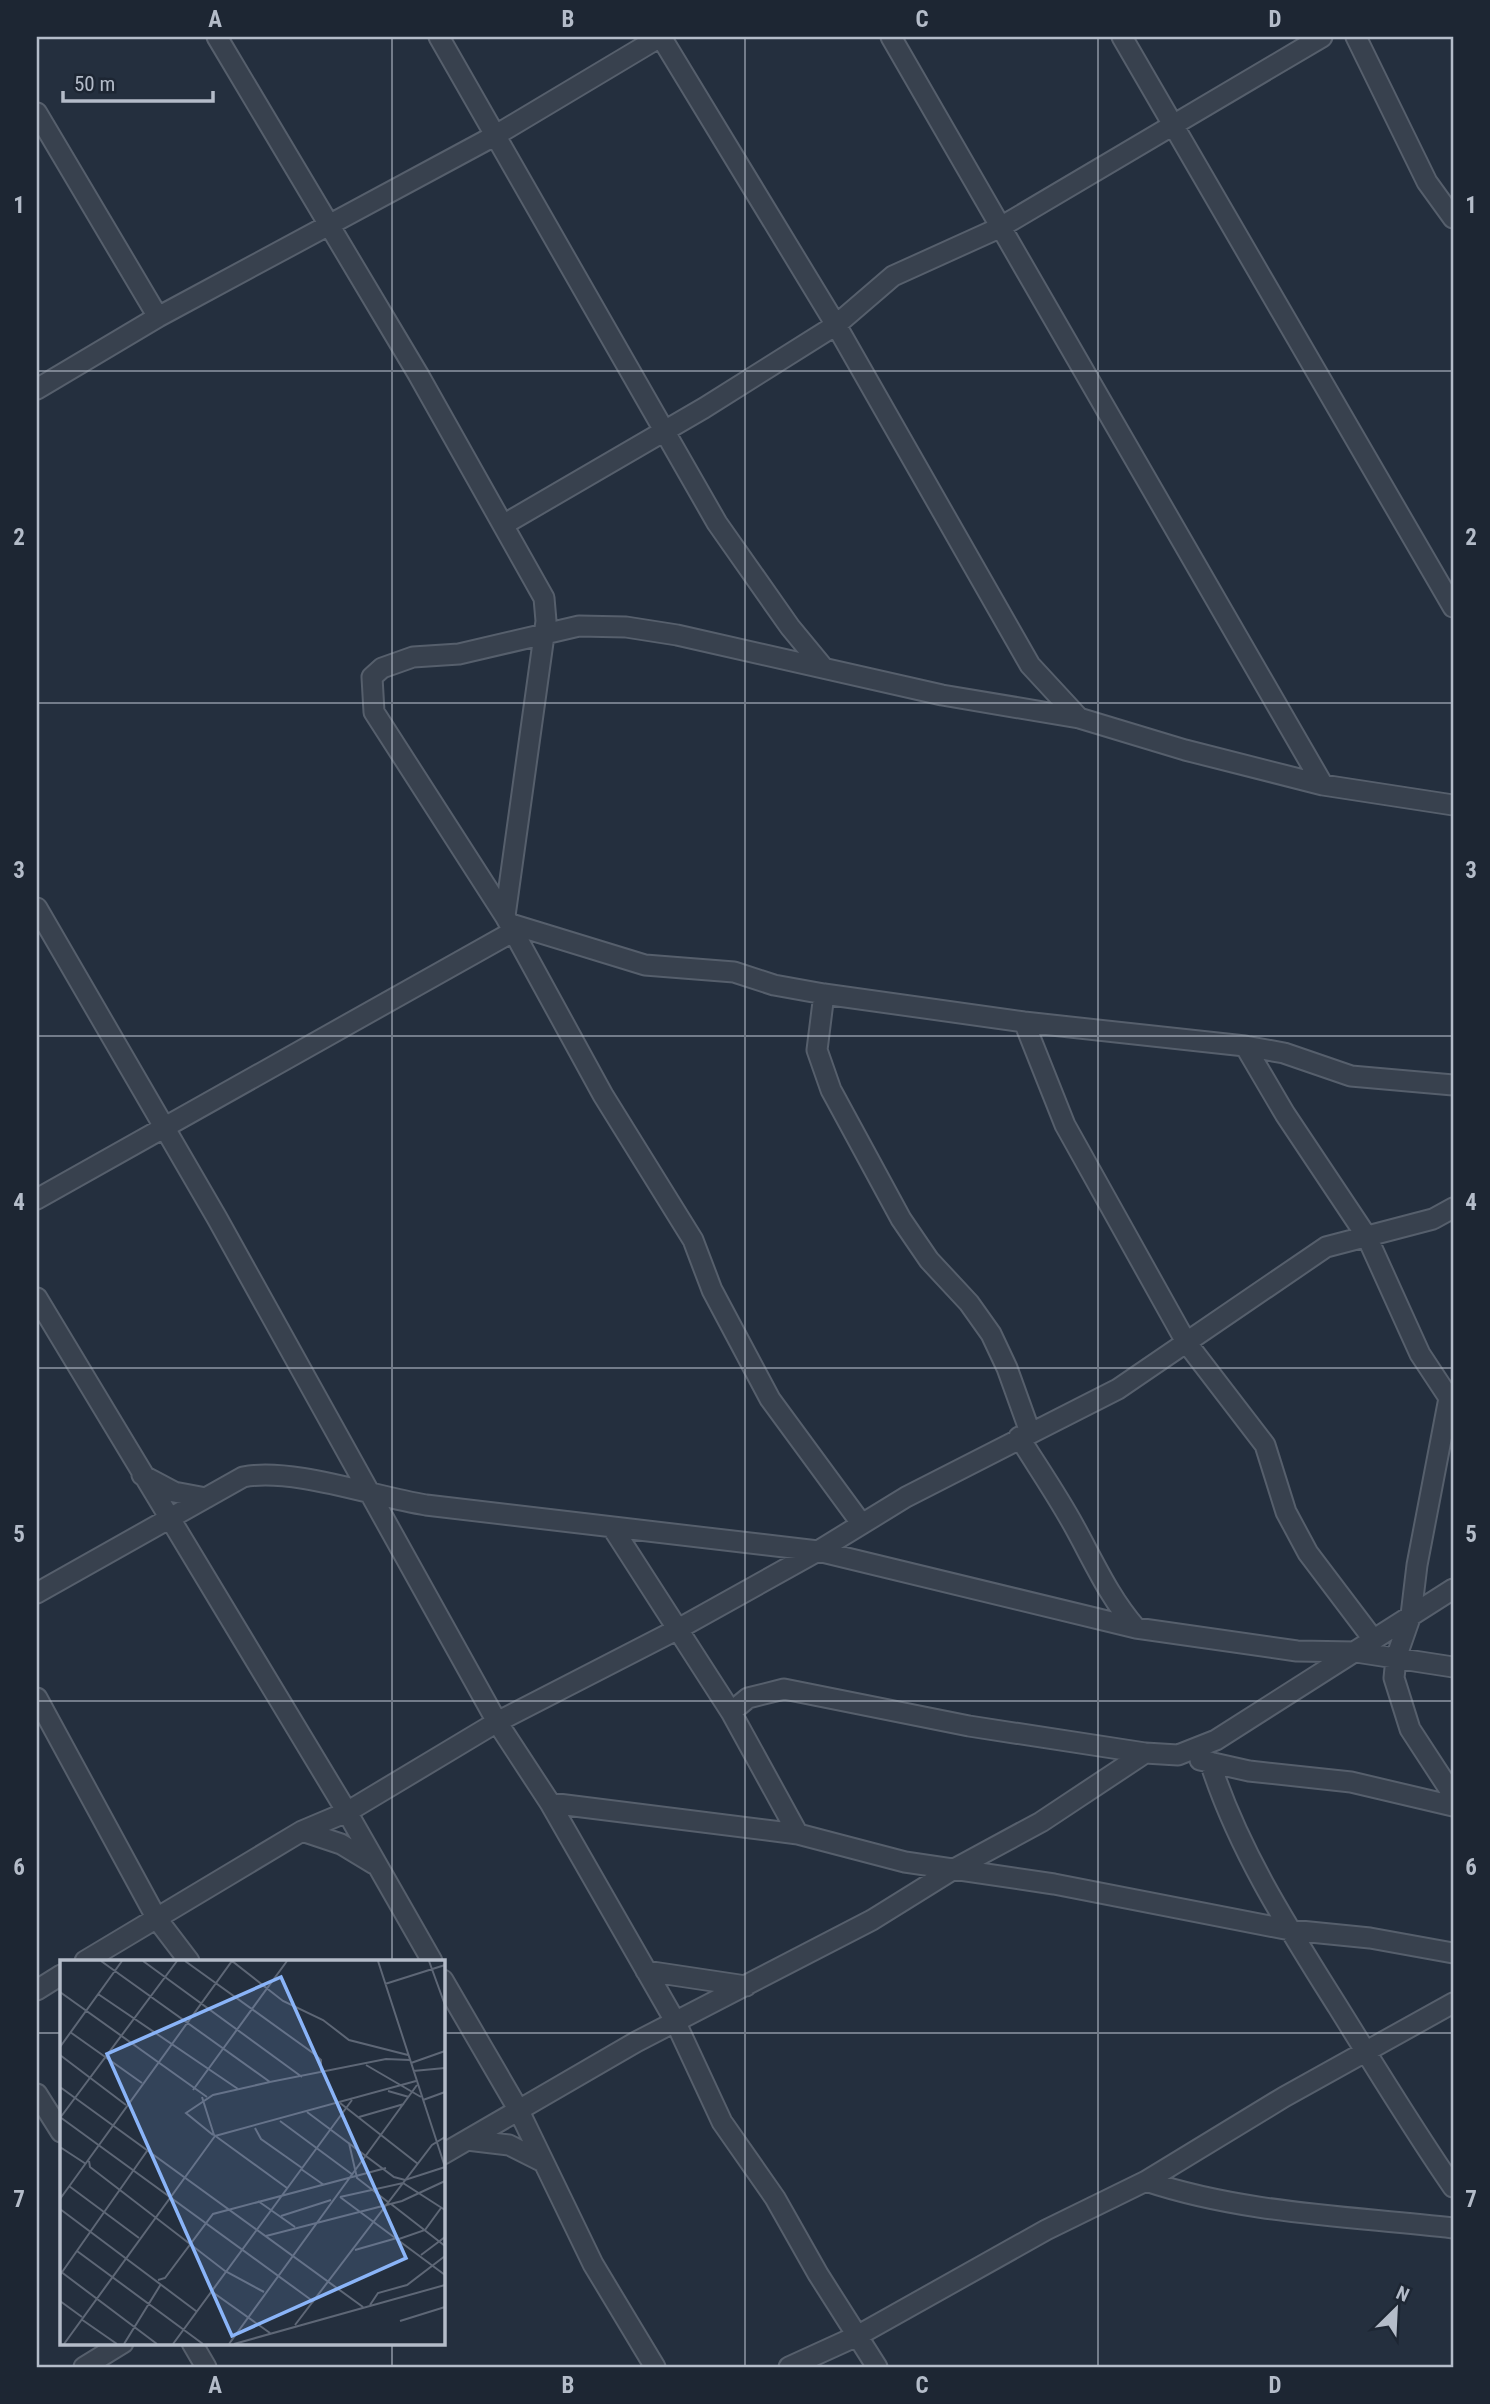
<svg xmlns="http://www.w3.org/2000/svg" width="1490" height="2404" font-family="'Roboto Condensed',sans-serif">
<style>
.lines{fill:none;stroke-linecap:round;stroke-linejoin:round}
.street-casing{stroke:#565f6c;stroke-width:23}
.street{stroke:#38414e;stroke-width:19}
.grid{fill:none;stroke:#b4bcc9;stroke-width:2;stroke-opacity:0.55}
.inset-road{fill:none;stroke:#5e6776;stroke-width:2}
.view{fill:#8ab4f8;fill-opacity:0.15;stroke:#8ab4f8;stroke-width:3.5}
.inset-edge{fill:none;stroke:#b4bcc9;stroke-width:3.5}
.neatline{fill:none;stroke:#b4bcc9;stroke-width:2.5}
.grid-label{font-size:23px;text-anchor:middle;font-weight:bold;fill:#b4bcc9}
</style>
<rect width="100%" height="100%" fill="#242f3e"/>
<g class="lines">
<defs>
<path id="street" d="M217,37l201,337 126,224 2,23 -41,295 98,179 90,145 19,50 58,109 91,124
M439,37l278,486 73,104 33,40
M661,37l175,288 194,340 49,53 106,32 138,35 130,20
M891,37l432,748
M1122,37l331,570
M1356,37l71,145 26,36
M37,113l121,204
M37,389l121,-72 338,-182 164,-98
M503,525l201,-117 132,-83 57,-49 106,-48 323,-191
M37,908l180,310 280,504 53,81 125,218 47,101 53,76 43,76 59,93
M505,916l-131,-204 -2,-35 10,-9 31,-11 46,-3 120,-28 47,1 51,8 265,60 137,23
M511,924l134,41 89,7 40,13 50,9 200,28 221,24 39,7 67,23 102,9
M824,994l-7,56 14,40 70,129 28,41 40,43 22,31 16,34 23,64
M1024,1022l41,103 121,217 79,103 21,67 22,41 65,86
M1245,1046l40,68 82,123 53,117 33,50
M37,1199l477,-268
M37,1298l310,514 85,149
M1449,1398l-32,167 -6,50 -15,43 -2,20 16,51 43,66
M1019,1437c18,29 38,58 55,89 20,36 35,71 62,102
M142,1475l32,17 32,6
M612,1527l119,185 67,122
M37,1593l206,-116c49,-10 132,20 183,28l392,46 318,77 161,23 59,1 97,15
M37,1698l120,221 32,42
M731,1712l17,-14 36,-9 185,37 176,27 33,2 38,-15 237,-151
M1200,1760l49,11 102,11 102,24
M1210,1762c28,88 79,167 128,245 38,61 75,122 115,180
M550,1803l248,31 107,28 149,22 236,46 80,8 83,15
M302,1831l39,13 33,20
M85,1961l217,-130 45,-19 150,-90 181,-93 140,-78 88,-54 212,-108 208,-142 107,-28 20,-11
M646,1971l100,15
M443,1980l75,129 75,155 62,103
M37,1990l24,-15
M37,2094l24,38
M467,2140l42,5 34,17
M443,2154l193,-112 236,-122 82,-51 87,-47 104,-69
M1146,2181c99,33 204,35 307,47
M192,2343l14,24
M84,2367l39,-24
M789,2367l68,-31 189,-106 100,-49 138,-84 169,-94"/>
</defs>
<use href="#street" class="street-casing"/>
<use href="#street" class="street"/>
</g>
<path class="grid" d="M392,37v1924M745,37v2330M1098,37v2330M37,371h1416M37,703h1416M37,1036h1416M37,1368h1416M37,1701h1416M37,2033h24M443,2033h1010M392,2343v24"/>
<g transform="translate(60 1960)">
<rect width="385" height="385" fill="#242f3e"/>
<path class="inset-road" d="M41,1l169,121 116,-23 24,1M83,1l159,116M125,1l128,92 8,7v12M369,1l16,44M325,24l60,-19M0,32l147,105M38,34l140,95M10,72l72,51M0,87l62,-86M0,95l66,50M351,103l34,-12M306,105l55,32M353,111l32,-3M0,127l303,220M133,130l94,-129M328,131l21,6M142,137l12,38 73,53M363,140l22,-8M280,143l78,61M247,152l87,65 11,3 40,-13 -67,-206M0,157l254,185M299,157l45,-13M0,158l117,-157M220,161l73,54M195,168l6,11 41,29M153,175l-27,-22 27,-18 57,-13M155,176l201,-55M289,183l8,35 31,24M0,187l26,17M29,201l1,6 135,104 39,21M241,209l23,16M9,226l70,52M280,237l105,78M280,237l63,-14 42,27M0,239l172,-238 51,40 40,19 26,20 59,15M198,241l37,26M331,244l54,42M0,249l136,102M221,256l50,-16M206,276l136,-35 43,-20M339,279l26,-9 16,-22M295,290l42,-12M17,291l126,93M361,295l24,-18M0,311l97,73M0,315l87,-124M98,320l7,-2 48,-64 173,-46M151,331l59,42M0,341l22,16M310,345l8,-12 29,-8 38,-29M21,359l36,25M340,361l45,-14M235,365l137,-180 13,-8M4,384l151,-208M64,384l37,-60M113,384l179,-244M169,384l188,-259M174,384l211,-59"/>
<path class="view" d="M221,17l125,281 -174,78 -125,-282z"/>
<rect width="385" height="385" class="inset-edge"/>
</g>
<rect width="1490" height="2404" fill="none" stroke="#1d2633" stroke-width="77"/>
<g transform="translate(1396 2309) rotate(24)" stroke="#1d2633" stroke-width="5" paint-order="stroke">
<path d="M0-5L12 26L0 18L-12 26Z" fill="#b4bcc9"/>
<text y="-10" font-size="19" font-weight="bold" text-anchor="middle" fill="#b4bcc9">N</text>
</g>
<path d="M63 91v10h150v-10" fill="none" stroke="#b4bcc9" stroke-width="3.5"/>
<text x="74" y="91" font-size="21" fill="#b4bcc9" stroke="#1d2633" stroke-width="5" paint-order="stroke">50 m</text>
<rect x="38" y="38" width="1414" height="2328" class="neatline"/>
<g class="grid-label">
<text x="215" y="27">A</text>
<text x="568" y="27">B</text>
<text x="922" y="27">C</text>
<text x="1275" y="27">D</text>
<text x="19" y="213">1</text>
<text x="1471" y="213">1</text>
<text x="19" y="545">2</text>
<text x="1471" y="545">2</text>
<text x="19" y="878">3</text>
<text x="1471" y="878">3</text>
<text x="19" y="1210">4</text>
<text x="1471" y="1210">4</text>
<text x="19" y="1542">5</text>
<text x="1471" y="1542">5</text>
<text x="19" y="1875">6</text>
<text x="1471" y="1875">6</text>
<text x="19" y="2207">7</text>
<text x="1471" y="2207">7</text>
<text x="215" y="2393">A</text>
<text x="568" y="2393">B</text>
<text x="922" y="2393">C</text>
<text x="1275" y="2393">D</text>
</g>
</svg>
